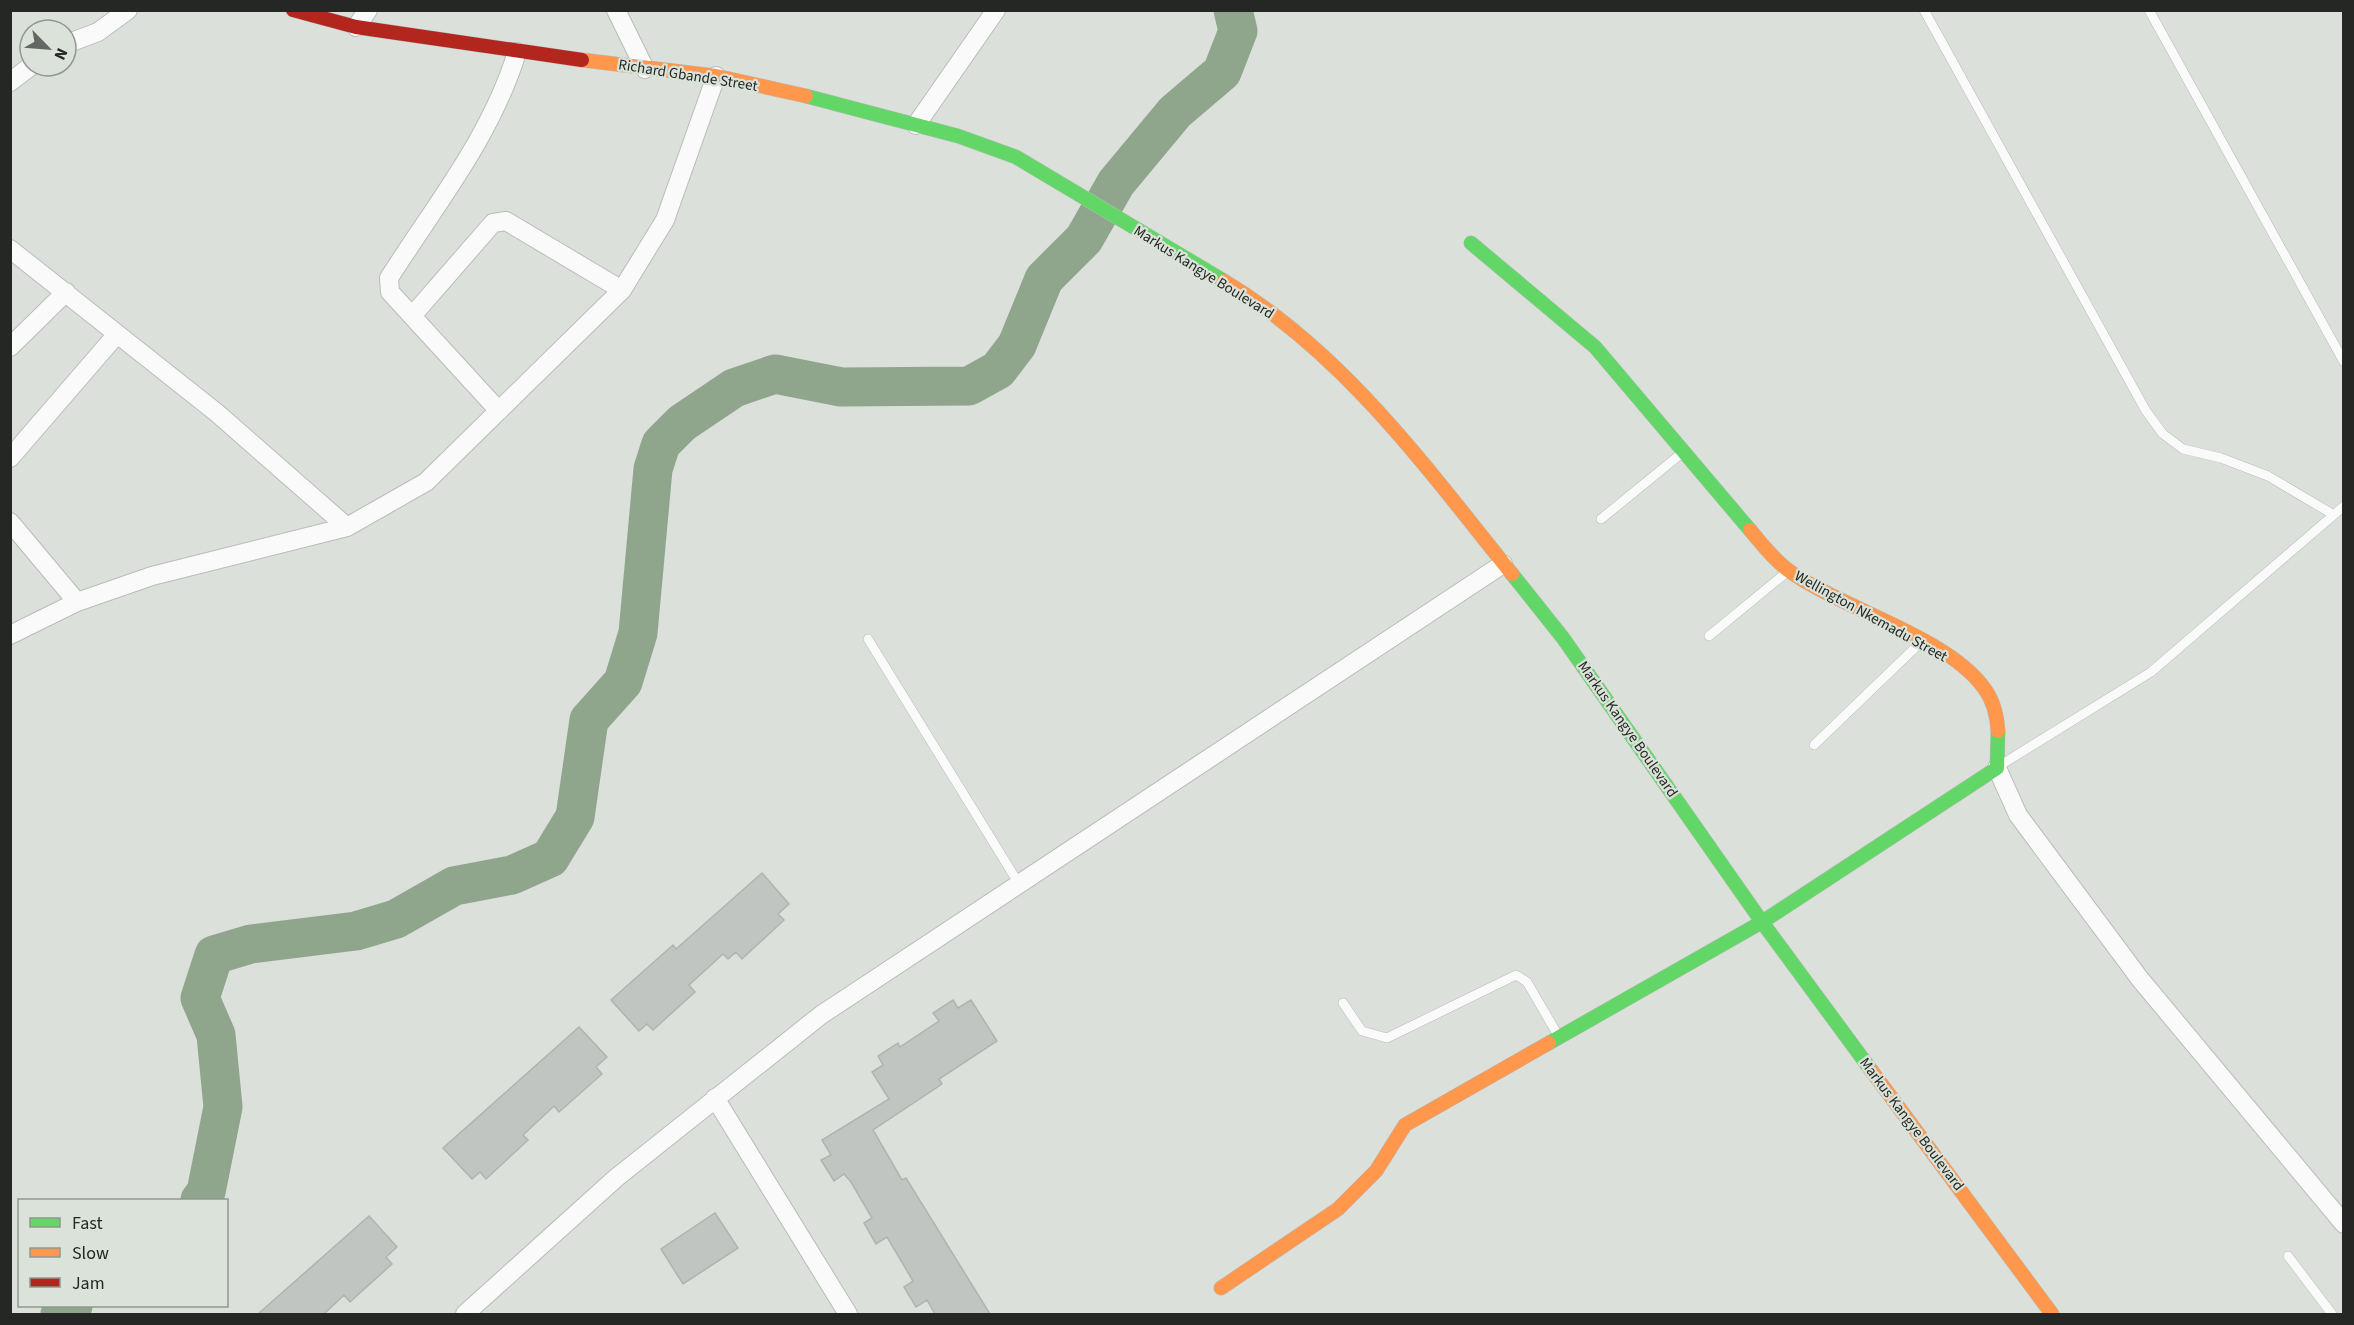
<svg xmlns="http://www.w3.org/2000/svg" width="2354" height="1325" font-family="'Source Sans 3',sans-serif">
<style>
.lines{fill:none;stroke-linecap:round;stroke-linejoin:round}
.river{stroke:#8fa68d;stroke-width:39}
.building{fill:#c1c5c1;stroke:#b0b3b0;stroke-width:1.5}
.lane-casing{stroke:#b9bcb9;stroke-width:10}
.street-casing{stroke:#b9bcb9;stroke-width:20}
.fast-casing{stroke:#b9bcb9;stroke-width:15}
.slow-casing{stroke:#b9bcb9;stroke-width:15}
.jam-casing{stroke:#b9bcb9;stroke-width:15}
.lane{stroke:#fafafa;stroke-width:9}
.street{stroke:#fafafa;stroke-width:18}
.fast{stroke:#63d668;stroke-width:14}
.slow{stroke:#ff974d;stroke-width:14}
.jam{stroke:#b3261e;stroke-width:14}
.labels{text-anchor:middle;stroke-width:4.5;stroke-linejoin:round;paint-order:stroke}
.street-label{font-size:15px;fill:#242724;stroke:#dae2d9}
</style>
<rect width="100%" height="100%" fill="#dbe0db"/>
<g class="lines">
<path class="river" d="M200,1200l6,-8 17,-85 -7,-72 -16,-37 14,-43 37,-11 105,-13 40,-12 58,-33 58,-11 38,-17 25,-41 14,-97 34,-38 15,-49 15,-164 8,-25 21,-21 52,-35 41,-14 66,13 128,-1 29,-16 19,-25 27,-66 40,-40 32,-56 59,-71 47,-40 16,-41 -5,-21
M60,1314l13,-8"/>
</g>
<path class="building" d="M762,873l27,31 -11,10 6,6 -42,39 -6,-7 -8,7 -5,-5 -34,31 6,7 -42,38 -6,-6 -8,7 -28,-31 62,-55 3,4z
M953,1000l5,8 13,-8 26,41 -58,38 3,5 -69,46 29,50 4,-2 84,136h-55l-8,-14 -11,7 -12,-20 9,-6 -26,-44 -11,7 -12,-21 8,-5 -21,-36 -7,-8 -10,7 -13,-21 10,-5 -9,-15 67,-41 -17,-27 11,-7 -5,-9 20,-13 2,4 39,-26 -6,-8z
M579,1027l28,30 -11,10 6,7 -43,38 -5,-6 -31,29 5,5 -42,39 -6,-7 -8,7 -29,-31z
M715,1213l23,35 -55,36 -22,-35z
M369,1216l28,31 -11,10 6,7 -42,38 -6,-7 -20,19h-66z"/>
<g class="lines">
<defs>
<path id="lane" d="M1924,10l222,401 17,23 20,15 38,9 47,18 66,39
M2149,10l195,352
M1601,519l81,-66
M1709,636l78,-64
M868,639l151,245
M1814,745l106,-102
M1999,766l152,-94 193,-166
M1343,1003l19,28 25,7 129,-63 11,7 32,55
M2288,1256l44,58"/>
<path id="street" d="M616,10l29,59
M356,27l12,-17
M66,44l32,-12 30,-22
M10,82l21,-16
M916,125l80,-115
M10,249l207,164 130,114
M412,316l81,-93 13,-2 116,69
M10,347l56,-55
M499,411l-109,-119 -1,-14c47,-74 102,-141 128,-226
M10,458l107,-124
M10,522l67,80
M10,635l67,-33 75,-26 195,-49 79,-45 196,-192 43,-70 51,-144
M1997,768l21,47 122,164 204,245
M715,1098l133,216
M465,1314l151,-136 205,-163 682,-451"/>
<path id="fast" d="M806,96l152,40 58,21 208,124
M1471,243l124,104 155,183
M1512,574l51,64 199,284 109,148
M1549,1043l213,-121 235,-154 1,-37"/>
<path id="slow" d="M582,60l134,16 90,20
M1224,281c119,71 202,186 288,293
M1750,530c12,14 23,29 38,40 53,39 159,66 196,118 10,13 13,27 14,43
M1871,1070l181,244
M1221,1288l117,-79 38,-38 29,-46 144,-82"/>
<path id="jam" d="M293,10l63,17 226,33"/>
</defs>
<use href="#lane" class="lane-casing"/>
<use href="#street" class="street-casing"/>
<use href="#fast" class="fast-casing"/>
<use href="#slow" class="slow-casing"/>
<use href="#jam" class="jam-casing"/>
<use href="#lane" class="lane"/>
<use href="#street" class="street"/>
<use href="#fast" class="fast"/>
<use href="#slow" class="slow"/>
<use href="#jam" class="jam"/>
</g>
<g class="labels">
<g class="street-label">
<text transform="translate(688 75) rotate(9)" y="5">Richard Gbande Street</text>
<text transform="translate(1204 272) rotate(32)" y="5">Markus Kangye Boulevard</text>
<text transform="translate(1871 616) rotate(29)" y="5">Wellington Nkemadu Street</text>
<text transform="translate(1628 729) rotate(55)" y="5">Markus Kangye Boulevard</text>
<text transform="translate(1912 1124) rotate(53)" y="5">Markus Kangye Boulevard</text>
</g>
</g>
<rect width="2354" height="1325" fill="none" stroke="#242724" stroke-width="24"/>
<rect x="18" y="1199" width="210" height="108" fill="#dae2d9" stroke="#919791" stroke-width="1.5"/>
<rect x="30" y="1218" width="30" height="9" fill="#63d668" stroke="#919791" stroke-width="1.5"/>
<text x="72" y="1229" font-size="18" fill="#242724">Fast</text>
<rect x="30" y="1248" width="30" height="9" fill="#ff974d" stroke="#919791" stroke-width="1.5"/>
<text x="72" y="1259" font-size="18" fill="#242724">Slow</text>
<rect x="30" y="1278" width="30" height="9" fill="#b3261e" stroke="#919791" stroke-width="1.5"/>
<text x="72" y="1289" font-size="18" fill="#242724">Jam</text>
<g transform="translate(48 48) rotate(115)"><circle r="28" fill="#dae2d9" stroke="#919791" stroke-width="1.5"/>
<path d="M0-4.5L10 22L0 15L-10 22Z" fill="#646864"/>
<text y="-9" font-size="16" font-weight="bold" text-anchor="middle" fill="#242724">N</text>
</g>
</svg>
